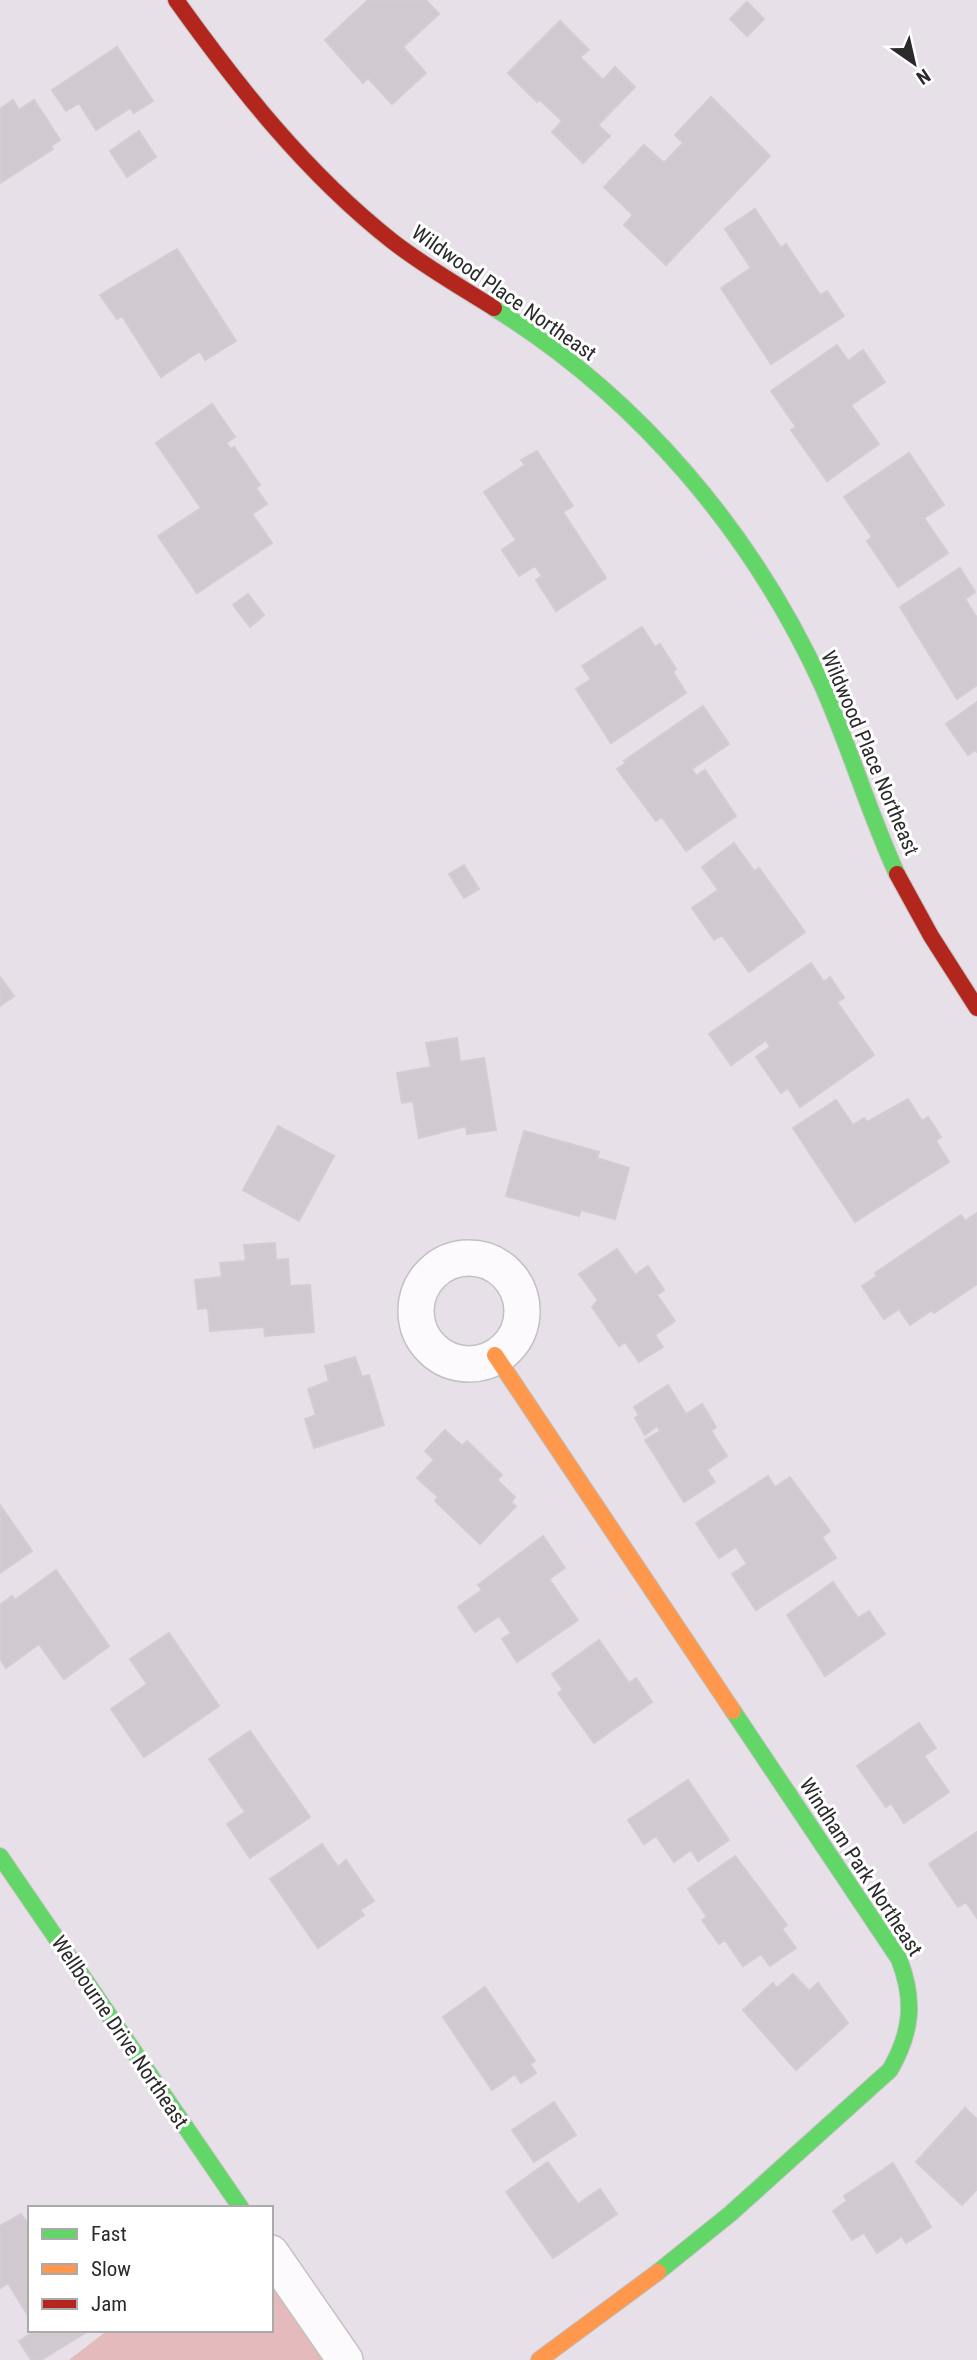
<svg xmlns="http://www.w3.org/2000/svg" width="977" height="2360" font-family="'Roboto Condensed',sans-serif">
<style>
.green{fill:#e5babc}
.building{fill:#d0cad0;stroke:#d3ccd3;stroke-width:2}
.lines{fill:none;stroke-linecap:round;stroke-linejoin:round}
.street-casing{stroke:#c2c1c2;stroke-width:38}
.fast-casing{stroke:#c2c1c2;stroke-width:18}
.slow-casing{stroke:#c2c1c2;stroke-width:18}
.jam-casing{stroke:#c2c1c2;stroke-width:18}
.street{stroke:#fcfafc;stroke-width:35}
.fast{stroke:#63d668;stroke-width:16}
.slow{stroke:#ff974d;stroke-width:16}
.jam{stroke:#b3261e;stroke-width:16}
.labels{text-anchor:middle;stroke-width:6;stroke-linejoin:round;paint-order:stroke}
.street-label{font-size:21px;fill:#2a2a2a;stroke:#fff}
</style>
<rect width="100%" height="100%" fill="#e8e0e8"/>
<path class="green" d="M271,2258l70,102h-272l39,-30h163z"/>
<path class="building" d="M368,0h58l13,14 -36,33 23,26 -34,31 -24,-26 -5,5 -38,-43z
M747,2l17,17 -17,17 -17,-17z
M560,21l29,29 -9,7 23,23 12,-13 20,20 -37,38 12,11 -27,27 -31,-31 10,-11 -22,-21 -3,2 -29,-29z
M117,47l36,54 -19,12 -4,-5 -34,22 -17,-27 -13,8 -14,-21z
M711,97l59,59 -104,109 -42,-40 9,-10 -29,-28 40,-42 20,18 19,-20 -8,-8z
M13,100l6,10 15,-10 26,40 -9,6 2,3 -53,34v-74z
M139,131l17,26 -29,20 -17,-26z
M755,209l26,39 5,-4 34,51 7,-4 17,25 -73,48 -50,-76 30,-20 -26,-39z
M177,249l59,92 -31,19 -5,-9 -39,26 -39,-61 -5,3 -17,-24z
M837,345l11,16 15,-11 22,32 -34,23 28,39 -52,37 -36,-51 5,-3 -25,-36z
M212,404l23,33 -9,6 5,6 3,-2 26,38 -4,3 11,16 -15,10 20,29 -75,50 -39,-57 43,-28 -45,-65z
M537,451l36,55 -10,6 43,66 -50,33 -20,-31 6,-4 -7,-10 -16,10 -17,-26 14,-10 -32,-48 41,-27 -4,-5z
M909,453l35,52 -20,13 24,35 -50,34 -31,-46 5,-4 -28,-40z
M960,568l15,24 -10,7 12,19v67l-20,14 -57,-92z
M248,594l16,21 -14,12 -17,-22z
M642,627l13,20 5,-3 16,25 -3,3 13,21 -75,50 -35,-54 15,-10 -9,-13z
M977,702v50l-2,-2 -7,5 -22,-31z
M703,706l26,38 -37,25 4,7 9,-6 31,46 -50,35 -24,-34 -6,4 -39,-52 9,-6 -2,-2z
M734,843l20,28 5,-3 46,64 -56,40 -27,-37 -8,5 -22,-32 26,-18 -16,-23z
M464,865l15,24 -15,9 -15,-24z
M811,963l13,19 6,-5 14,21 -7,4 37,53 -74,52 -12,-19 -7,5 -25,-36 14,-10 -4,-7 -35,25 -22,-31z
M0,977l14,19 -14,10z
M457,1038l3,24 24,-4 12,72 -29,4 -1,-8 -47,12 -6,-37 -11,2 -5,-30 34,-6 -5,-24z
M908,1099l14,22 6,-4 13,20 -5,4 13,21 -94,60 -62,-94 43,-28 17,25 11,-7 3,4z
M278,1126l56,30 -35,65 -56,-31z
M524,1131l75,21 -2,6 32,10 -14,51 -34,-9 -2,6 -73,-20z
M977,1213v71l-43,29 -2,-3 -22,15 -11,-16 -15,10 -22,-33 15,-10 -2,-3 86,-58 4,6z
M275,1243l1,17 12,-1 2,27 20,-1 4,47 -49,4 -1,-9 -54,4 -2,-23 -10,1 -3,-29 27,-3 -2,-14 26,-2 -2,-16z
M617,1249l18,26 13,-9 16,24 -7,5 18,26 -20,14 8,12 -24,15 -14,-20 -6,4 -27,-39 6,-7 -19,-26z
M355,1357l7,20 7,-2 15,50 -70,23 -9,-29 11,-4 -8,-26 21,-8 -4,-15z
M668,1385l18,29 16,-10 14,23 -5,4 16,25 -20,14 8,12 -31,20 -39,-62 15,-9 -3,-5 -12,9 -10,-17 4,-3 -5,-8z
M445,1430l17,16 5,-5 35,34 -5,5 18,17 -4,5 5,4 -36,38 -45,-43 3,-4 -21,-19 17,-18 -9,-9z
M768,1476l7,11 15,-10 40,54 -8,6 14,21 -80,52 -24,-36 15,-10 -11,-17 -17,11 -23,-35z
M0,1505l32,46 -32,22z
M543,1536l22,32 -16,11 29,41 -61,42 -15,-23 9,-6 -12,-17 -24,16 -17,-25 24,-17 -4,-5z
M56,1570l53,76 -45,33 -25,-35 -33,24 -6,-9v-54l12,-9 3,4z
M833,1582l25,36 11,-7 16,23 -60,42 -38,-61z
M169,1633l50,73 -75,51 -33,-48 36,-25 -17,-25z
M599,1640l30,43 7,-5 16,24 -58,41 -36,-50 5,-3 -11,-16z
M919,1723l17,25 -12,8 25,36 -45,31 -13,-20 -5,4 -29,-41z
M250,1731l60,86 -60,41 -23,-34 18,-12 -36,-53z
M688,1780l41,60 -31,21 -7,-11 -17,12 -18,-26 -12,8 -16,-24z
M977,1832v86l-11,-16 -8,5 -29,-43z
M322,1844l16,23 8,-7 28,41 -14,9 4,5 -46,33 -48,-69z
M735,1856l52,69 -5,4 14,19 -26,18 -9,-12 -18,12 -18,-26 -6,4 -17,-24 5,-3 -19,-28z
M793,1974l16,17 9,-8 30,40 -52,47 -53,-60 30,-27 4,5z
M485,1987l50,74 -5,3 6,9 -15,10 -6,-9 -23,16 -49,-73z
M554,2102l22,33 -42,27 -22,-32z
M965,2108l12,11v70l-15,16 -46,-43z
M548,2162l30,42 22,-15 17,25 -64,44 -47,-66z
M893,2163l38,64 -25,16 -4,-7 -25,17 -13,-20 -12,7 -19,-29 14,-10 -3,-5z
M21,2214l9,13v92l-22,-36 -8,5v-62z
M90,2330l-49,30h-10l-12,-19 18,-11z"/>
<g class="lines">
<defs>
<path id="street" d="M416 1311a53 53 0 1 1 106 0a53 53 0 1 1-106 0Z
M271,2253l74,107"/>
<path id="fast" d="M494,308c144,89 259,225 329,379 27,61 46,126 74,187
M0,1856l241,352
M658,2272l72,-58 160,-144c22,-38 25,-70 9,-111l-166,-248"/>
<path id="slow" d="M495,1355l238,356
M539,2360l119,-88"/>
<path id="jam" d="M176,0c63,88 130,173 216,241 32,25 67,45 102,67
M897,874l34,62 46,72"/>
</defs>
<use href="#street" class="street-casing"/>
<use href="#fast" class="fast-casing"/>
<use href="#slow" class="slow-casing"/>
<use href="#jam" class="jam-casing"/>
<use href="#street" class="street"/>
<use href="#fast" class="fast"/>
<use href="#slow" class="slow"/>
<use href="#jam" class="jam"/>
</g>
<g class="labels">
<g class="street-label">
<text transform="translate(504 293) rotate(35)" y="7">Wildwood Place Northeast</text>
<text transform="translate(870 753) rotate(67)" y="7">Wildwood Place Northeast</text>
<text transform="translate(861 1867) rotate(57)" y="7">Windham Park Northeast</text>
<text transform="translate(120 2032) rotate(56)" y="7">Wellbourne Drive Northeast</text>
</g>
</g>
<rect x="28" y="2206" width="245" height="126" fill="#ffffff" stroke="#aaaaaa" stroke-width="2"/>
<rect x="42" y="2229" width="35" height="10" fill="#63d668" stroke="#aaaaaa" stroke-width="2"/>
<text x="91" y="2241" font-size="21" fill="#2a2a2a">Fast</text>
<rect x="42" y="2264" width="35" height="10" fill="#ff974d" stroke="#aaaaaa" stroke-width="2"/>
<text x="91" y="2276" font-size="21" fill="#2a2a2a">Slow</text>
<rect x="42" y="2299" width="35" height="10" fill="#b3261e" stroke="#aaaaaa" stroke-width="2"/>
<text x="91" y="2311" font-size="21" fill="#2a2a2a">Jam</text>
<g transform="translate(914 63) rotate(146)" stroke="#ffffff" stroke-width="5" paint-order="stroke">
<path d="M0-5L12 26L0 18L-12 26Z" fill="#2a2a2a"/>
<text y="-10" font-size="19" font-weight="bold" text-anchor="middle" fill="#2a2a2a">N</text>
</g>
</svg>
